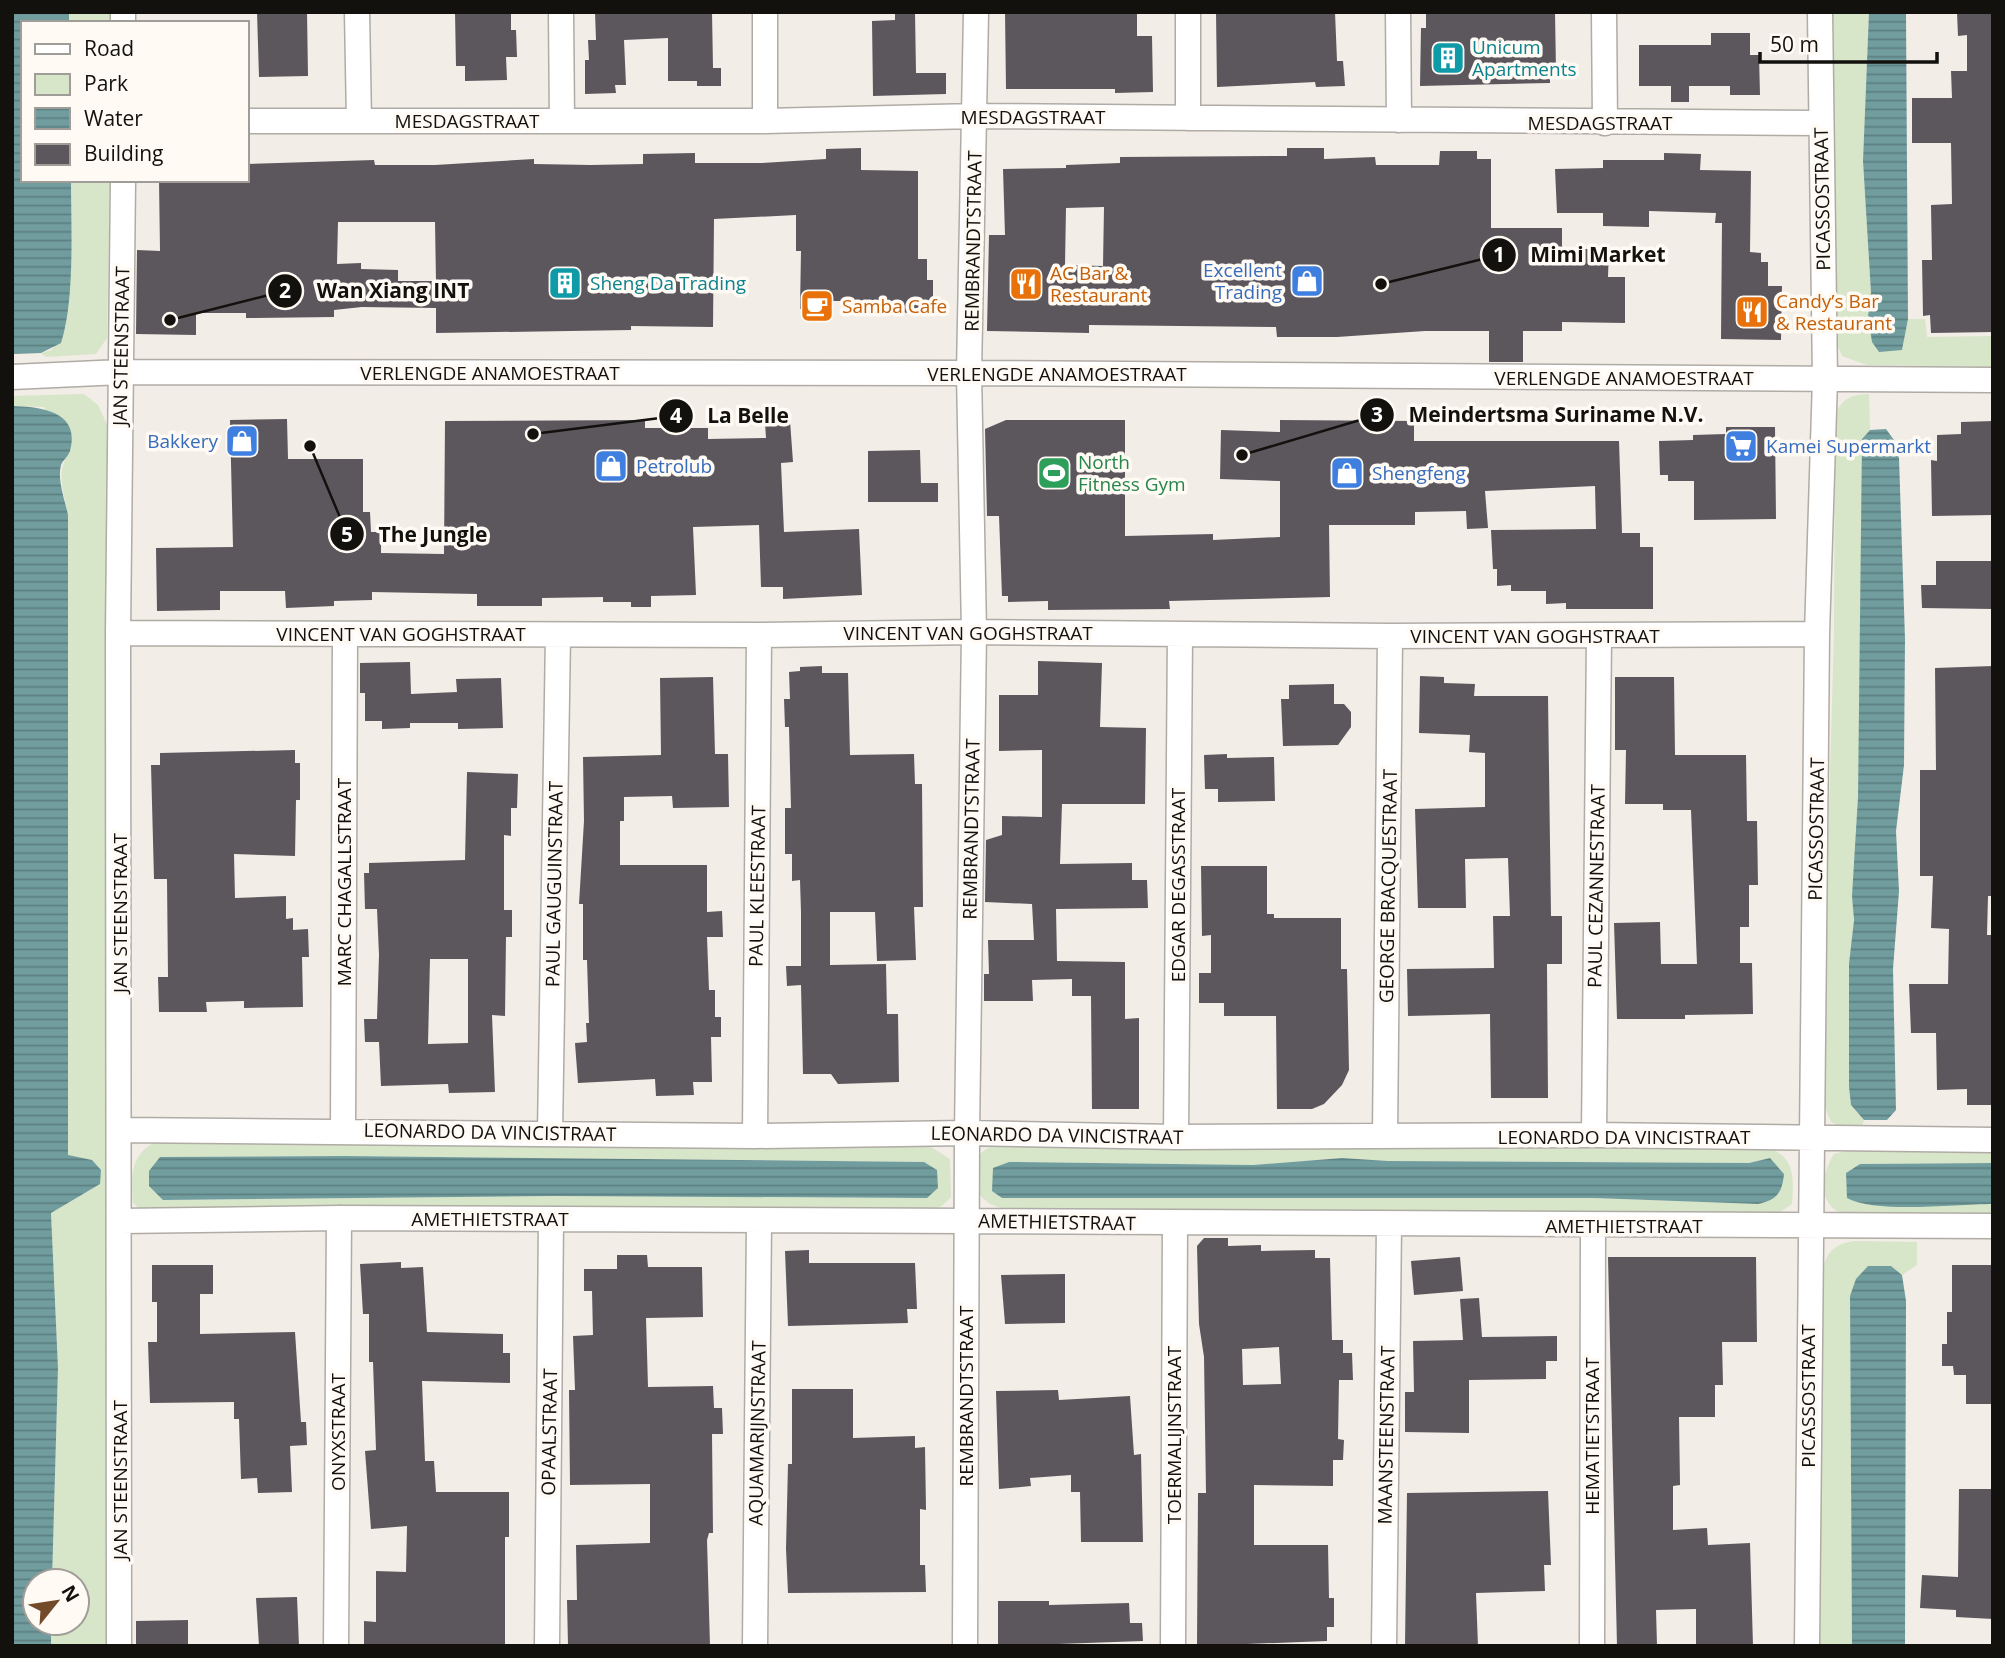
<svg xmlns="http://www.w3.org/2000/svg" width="2005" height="1658" font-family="'Open Sans',sans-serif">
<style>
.green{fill:#d7e5c8;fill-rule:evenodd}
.water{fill:url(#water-rules)}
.building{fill:#5c575d;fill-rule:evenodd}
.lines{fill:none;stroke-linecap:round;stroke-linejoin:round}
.minor-casing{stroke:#b0aba5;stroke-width:27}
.minor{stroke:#fff;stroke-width:24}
.labels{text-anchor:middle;stroke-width:7;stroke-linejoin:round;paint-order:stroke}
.culture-label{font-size:19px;fill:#0d838f;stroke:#fffaf4;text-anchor:start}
.street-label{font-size:19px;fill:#12110e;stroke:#fffaf4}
.shop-label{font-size:19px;fill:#366cbe;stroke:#fffaf4;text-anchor:start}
.food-label{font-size:19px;fill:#c56008;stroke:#fffaf4;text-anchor:start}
.leisure-label{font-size:19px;fill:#27864d;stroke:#fffaf4;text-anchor:start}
.leader{fill:none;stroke:#12110e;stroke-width:2.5}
.callout-dot{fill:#12110e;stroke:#fffaf4;stroke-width:2.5}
.mark-label{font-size:21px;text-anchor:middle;font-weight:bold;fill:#fff}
.callout-label{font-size:21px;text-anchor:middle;font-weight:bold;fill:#12110e;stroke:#fffaf4;stroke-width:7;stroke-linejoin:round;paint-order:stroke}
</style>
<defs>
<pattern id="water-rules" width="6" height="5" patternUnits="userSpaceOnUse" patternTransform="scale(1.75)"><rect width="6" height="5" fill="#729d9f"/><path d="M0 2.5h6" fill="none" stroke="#5c7f80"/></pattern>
</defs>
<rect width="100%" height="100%" fill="#f2ede6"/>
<path class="green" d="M69,12h41v11h-41z
M1833,12h36l-6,149 8,132 -3,23 34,34 6,-31h17l2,18 66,-1v31l-126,-2 -25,-9 -6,-14 -5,-212z
M71,180h39l-3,158 -11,16 -50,3 -5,-4 11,-3 14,-24z
M84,394l14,11 12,26 1,729 -5,486h-55v-23h26v-42h-25l6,-213 -7,-155 49,-29 -8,-24 -24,-4v-641c-4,-22 -13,-43 1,-61l-25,-47 -32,-1v-10z
M1869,394l1,36 -8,9c1,119 -1,237 -4,356 -3,98 -9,194 -9,292l2,18 13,15 -2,6 -20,1 -11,-5 -10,-25 13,-465 1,-217c8,-17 15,-20 34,-21z
M158,1141l773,6 19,12 1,38 -9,9 -13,4 -787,1 -9,-8c-2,-27 -3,-50 25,-62zM345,1156l579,6 3,36 -375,-2 -388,4 -4,-43z
M992,1145l773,2c30,8 29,30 27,57l-18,12 -770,-7 -14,-5 -13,-11v-37zM1342,1158l46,3 361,2 21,-5 -12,46 -164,-6h-592l-10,-7 17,-29 244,3z
M1850,1150h143v13l-133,1 -14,9 2,25 41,8 104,-2v11l-148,1c-28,-12 -25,-39 -11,-62z
M1854,1241l63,1v23l-15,10 -11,-9 -41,30 2,350h-33l4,-378c5,-18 13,-24 31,-27z"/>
<path class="water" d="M12,12h57v11h-46v157h48c0,47 4,120 -10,163l-20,10 -29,1z
M1869,12h37l2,307 -6,31 -23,2 -7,-10 -4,-26 3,-23 -8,-132z
M12,406c27,1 69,4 58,45 -2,6 -7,9 -9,14 -4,15 4,35 7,50v640l24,5 9,10 -1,14 -49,29 7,155 -6,213h-17v42h16v23h-39z
M1886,429l8,11 5,18 6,181 -1,126 -8,66 3,60 -6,78 3,141 -9,10h-23l-13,-15 -2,-18v-123l5,-44 -2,-24 6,-99 4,-358 8,-9z
M345,1156l579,6 13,8 1,18 -11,10 -375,-2 -389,4 -14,-14v-15l11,-14z
M1342,1158l46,3 361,2 21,-5 14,16c-2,19 -7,26 -26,30l-164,-6h-592l-10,-7 1,-23 16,-6 244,3z
M1993,1163v41c-37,0 -116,10 -146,-6l-1,-25 14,-9z
M1868,1266h23l11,9 4,26 -1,345h-53l-2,-350 6,-17z"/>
<path class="building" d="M257,12h50l1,64 -49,1z
M455,12h56v18h5l1,27h-11l1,23 -42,1v-15h-9z
M595,12h117l1,56h8v18h-24v-5h-29v-43l-44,2 2,45h-11l1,8 -31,1v-34h4l-1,-20h8z
M895,12h20l1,61h30v21l-73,2 -1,-75 23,-1z
M1005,12h132v24h15l1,56 -38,1v-4h-109z
M1216,12h119l2,49h6l2,25 -29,1 -1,-5 -98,5z
M1426,12h129l1,59h-6v12l-130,3 1,-58h5z
M1957,12h36v320l-62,1 -1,-18 -7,1 -1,-56h10l-1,-55 21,-1 -1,-61h-39v-45h40l-1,-27h16v-36l-9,1z
M1711,33h39v22h9l1,40h-30v-9h-41v16h-18v-16h-32v-41h72z
M861,148v22l57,1v88h9v21h6v32l-41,1 -1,-12h-63v9l-28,-1 1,-58h-5v-36l-82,4 -1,108 -82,-1v4l-195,3v-25l-74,-1 -28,3v7l-88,1v-5h-50v22l-60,-1 1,-84 23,1 -1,-71h88v-16l127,-4 1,5h60l99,-6v5l57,1 52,-1v-10l52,-1v10h67l64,-4v-10zM338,222h97l1,59h-38v-11l-37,-1v-6l-24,1z
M1287,148h37v11l51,-2 1,8h63l1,-14h37v8h14v69h71v21h47l-1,28h17v46l-63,-1v9h-39v31h-34v-31h-64l-88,6h-60l-1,-10 -187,-2v8l-102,-2 2,-96h16l-2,-66 63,-1v-3l54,-2v-6l167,-1zM1104,207l-1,59 -38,-1 1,-57z
M1664,153l37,1 -1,16 51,1 -1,81 11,1v9h7v24h14l-1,54 -60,-1 1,-116h-7l1,-10 -67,-2v16l-46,-1v-13h-46l-2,-44 48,-1v-8h61z
M287,419l1,40h75v53h7l1,20h10v21l63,1 1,-133 200,-1v8h63v11l58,-1 -1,-15 25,-2 3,41 -12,1 3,69 75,-3 3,66 -79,4v-12h-22l-2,-62 -66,2 3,68 -45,1v11h-20v-5h-28v-5l-61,1v8h-65v-12l-105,-2v8l-38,1v5l-48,2 -1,-17h-65v19l-63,1 -1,-63 77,-1 -3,-127z
M1006,420h119v116l88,-2v6l67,-3v-56l-60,-2 1,-49 59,2v-12l134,1v20h205l3,92h18v14h13v62h-87v-6l-20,1v-13h-35v-6l-14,1v-17h-4l-2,-39 105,-1 -1,-43 -110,5 3,37 -21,1 -1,-18 -51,1v13h-86l1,72 -161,4 1,8 -122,1v-9l-40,1v-6h-6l-3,-80h-12l-2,-87z
M1993,421v94l-61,1 -1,-56 6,1v-26l24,-1v-12z
M1726,427h49l1,92 -82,1v-39h-26v-6h-8l-1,-34 34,-1v-5l33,-1z
M920,450l1,33h17v19h-70v-51z
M1936,561h57v48l-71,-1 -1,-23h15z
M1038,661l64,2 -2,64 46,1 -1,76h-83l-2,60 72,-1v17h15l1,28 -92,1 1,52 68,1v57l14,-1v91h-47l-1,-113h-19v-17l-40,1 1,21h-49v-27h5l-1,-34h46l-2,-36 -47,-2 1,-62 16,-5v-19l40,1v-67l-43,1v-56h39z
M410,662l1,32 46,-2 -1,-13 45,-1 2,50 -45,1v-6h-48v5l-28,1v-8h-17v-28h-5v-30z
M822,666v7h26l2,82 64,-1 1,30h7l1,123h-9l2,53 -39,1 -2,-49h-45v53l56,-1 1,50h11l1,68 -61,2 -7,-10h-28l-2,-89 -14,1 -1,-20h15v-54l-1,-32 -8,1v-27h-7v-46h6l-2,-81h-4l-1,-28h6l-1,-27 11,-1v-4z
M1993,666v213l-1,17h-4l-1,39h6v170h-26v-16l-30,1 -1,-57h-25l-2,-49h39l1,-55 -18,-1 2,-52h-13v-106h16l-1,-102z
M1420,676l24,1v6l31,1 -1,12h74l3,220h11v48h-15l1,134h-57l-1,-84 -82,2 -1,-47 87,-1 -1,-52h17l-2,-58 -43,1 1,49h-48l-3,-99 70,-2v-54l-16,-1 1,-17 -51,-2z
M713,677l2,77h13l1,53 -56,1 -1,-12 -48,1v24h-4v44h87v47l15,-1 1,26h-16l2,53h6v27h6v20h-10l1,45h-19l1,13 -38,1 -1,-17 -77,4 -3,-40 12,-1 -1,-19h3l-2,-63h-4v-56h-4l5,-83 -1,-64 78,-2 -1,-77z
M1615,677h59l1,78h71l1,66h10l1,64h-9v42h-9v36h12l1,51 -68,1v4h-68l-3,-96 46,-1 1,42h36l-6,-154h-28v-6h-38l1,-54h-11z
M1334,684v20h10l7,8v15l-13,18 -55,1 -2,-47h8v-14z
M295,750v13h5v37h-4l-1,56 -61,-2 1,44 51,-2v23l7,-1v12l15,-1 1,28h-7l1,50 -59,1v-7l-38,1 1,10h-48l-1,-35h10l-1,-98h-13l-3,-114h9v-12z
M1227,754v4l47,-1 1,44 -57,1v-13h-13l-1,-34z
M467,772l51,2 -1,34h-6v28l-7,-1v75h8v27h-6l-1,79 -13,-1 3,77 -46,1 -1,-9 -67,2 -2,-44h-14l-1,-23h13l2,-64 -2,-46h-12l-1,-36h5v-10l96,-3zM430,959h38v84l-40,1z
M1201,866h66v48h7v4h67v51h6l2,101 -7,15 -18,19 -12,5h-35l-1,-93h-52v-13h-25v-30h12v-38l-9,1z
M1204,1238h24v8l33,-1v6l54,-1v8h15l2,82h11v13h9l1,27h-14l-1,59 6,1 -1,20h-10v26l-79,-1v60h74l1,53h5v29h-7v14l-130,5 1,-153h8l-2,-136 -5,-33 -2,-78zM1279,1347l2,37 -38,1 -1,-36z
M809,1250v13h106l2,46h-10l1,14 -120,3 -3,-75z
M617,1255h30l1,12h54l1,50 -57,1 2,69 65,-1 1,22h8l1,26h-11l1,99h-4l-2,7 3,106 -142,-1 -1,-45h10l-1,-55 74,-2v-59l-80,1 -1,-95h6l-2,-54 20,-1 -1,-44h-8v-22h33z
M1460,1257l3,34 -49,4 -3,-34z
M1608,1257h148l1,85h-35l1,43h-8v32h-36l1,68 -7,1v44l34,-2 1,17 42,-2 3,103h-57v-37l-40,1 1,35 -40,1z
M401,1262v6l22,-1 4,65 76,2v19h7v30l-88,-2 3,80h9l2,31h73v45h-4v109l-141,-1v-24l12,1v-51l30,1 1,-46 -36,3 -6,-78 11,-1 -3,-88h-4v-48h-6l-3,-50z
M152,1265h61v29h-13v40l95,-2 6,90h5l1,23 -17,1 2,46 -34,1 -1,-15 -16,1 -2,-60h-5v-17l-84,1 -2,-61h9v-40h-5z
M1952,1265h41v139h-27v-29h-12l-1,-9h-11v-22h5v-32h5z
M1065,1274v49l-60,1 -4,-49z
M1479,1298l3,39 75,-1v25h-11v18l-77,1v53l-64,-1v-40h9l-1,-51 50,-1 -3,-41z
M792,1389h61v49l62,-2v12l10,-1 1,63 -6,-1v56h5l1,27 -138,1 -2,-44 2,-85h4z
M1058,1390l1,10 71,-4 4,59 7,-1 2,88h-62l-1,-50h-9v-17l-41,3 1,8 -32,3 -3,-98z
M1959,1489h34v130l-37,-2v-7l-36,-2 2,-33 36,2z
M1548,1491l3,74h-7l1,26 -69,2 2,53h-73l2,-153z
M297,1597l2,49h-40l-3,-48z
M998,1601h51v4l80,-2 1,20h12l1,18 -145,5z
M188,1620v26h-52v-25z"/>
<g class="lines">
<defs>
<path id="minor" d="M123,12v11
M357,12l2,109
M561,12l1,109
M765,12v109
M1188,12v106
M1398,12l1,108
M1604,12l1,111
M247,121h518l210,-5 845,7
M12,377l109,-5 848,1 1024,7
M118,633l641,2 215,-3 416,4 427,-2
M121,1130l634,6 212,-3 209,4 418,-2 399,5
M343,1131l2,-497
M550,1133l8,-498
M1594,1135l5,-499
M755,1136l4,-501
M1385,1136l5,-500
M1176,1137l4,-503
M121,1221l218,-3 1654,8
M119,1646l-1,-1013 5,-453
M336,1646l3,-428
M547,1646l4,-427
M755,1646l4,-425
M965,1646l2,-513 7,-501 -5,-259 7,-361
M1173,1646l2,-422
M1384,1646l5,-421
M1592,1646l1,-420
M1807,1646l10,-1012 8,-255 -5,-367"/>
</defs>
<use href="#minor" class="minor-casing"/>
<use href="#minor" class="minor"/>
</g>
<defs>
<symbol id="building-square" viewBox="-11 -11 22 22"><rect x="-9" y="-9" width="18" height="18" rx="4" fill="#0f9aa8" stroke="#fffaf4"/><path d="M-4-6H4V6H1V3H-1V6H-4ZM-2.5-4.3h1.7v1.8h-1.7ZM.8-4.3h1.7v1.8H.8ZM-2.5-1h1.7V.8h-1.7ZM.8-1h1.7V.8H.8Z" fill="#fff"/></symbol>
<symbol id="shop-square" viewBox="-11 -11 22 22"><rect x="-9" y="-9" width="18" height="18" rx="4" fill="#3f7fe0" stroke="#fffaf4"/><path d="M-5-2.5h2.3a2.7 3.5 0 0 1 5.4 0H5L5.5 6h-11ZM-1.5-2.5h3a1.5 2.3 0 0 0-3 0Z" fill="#fff"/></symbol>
<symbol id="restaurant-square" viewBox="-11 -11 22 22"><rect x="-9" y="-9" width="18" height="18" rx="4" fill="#e8710a" stroke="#fffaf4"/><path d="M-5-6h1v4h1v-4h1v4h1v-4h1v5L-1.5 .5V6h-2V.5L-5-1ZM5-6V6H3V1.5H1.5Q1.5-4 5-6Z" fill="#fff"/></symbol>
<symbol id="cafe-square" viewBox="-11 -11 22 22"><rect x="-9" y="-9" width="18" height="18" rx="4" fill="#e8710a" stroke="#fffaf4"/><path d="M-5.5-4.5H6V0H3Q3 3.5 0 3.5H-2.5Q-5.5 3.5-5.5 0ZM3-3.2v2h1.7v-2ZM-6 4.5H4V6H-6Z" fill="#fff"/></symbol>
<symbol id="supermarket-square" viewBox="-11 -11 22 22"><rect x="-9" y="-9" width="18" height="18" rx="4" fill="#3f7fe0" stroke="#fffaf4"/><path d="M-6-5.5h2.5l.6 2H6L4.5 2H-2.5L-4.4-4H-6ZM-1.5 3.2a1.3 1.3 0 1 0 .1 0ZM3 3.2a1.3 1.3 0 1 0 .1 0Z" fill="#fff"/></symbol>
<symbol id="stadium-square" viewBox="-11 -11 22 22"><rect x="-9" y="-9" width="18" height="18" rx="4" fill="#2e9e5b" stroke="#fffaf4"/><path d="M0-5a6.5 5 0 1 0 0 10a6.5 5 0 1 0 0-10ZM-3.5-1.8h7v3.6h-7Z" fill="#fff"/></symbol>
</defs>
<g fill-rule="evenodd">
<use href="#building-square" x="1429" y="39" width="38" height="38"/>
<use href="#shop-square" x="1288" y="262" width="38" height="38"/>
<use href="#building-square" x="546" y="264" width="38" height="38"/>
<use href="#restaurant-square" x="1007" y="265" width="38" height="38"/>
<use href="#cafe-square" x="798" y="287" width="38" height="38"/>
<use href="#restaurant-square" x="1733" y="293" width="38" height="38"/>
<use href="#shop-square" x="223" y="422" width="38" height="38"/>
<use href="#supermarket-square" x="1722" y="427" width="38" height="38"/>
<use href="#shop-square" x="592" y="447" width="38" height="38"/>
<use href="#stadium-square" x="1035" y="454" width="38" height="38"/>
<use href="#shop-square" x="1328" y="454" width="38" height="38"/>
</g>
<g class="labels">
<g class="culture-label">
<text x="1472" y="54">Unicum<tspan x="1472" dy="22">Apartments</tspan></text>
<text x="590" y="290">Sheng Da Trading</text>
</g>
<g class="street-label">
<text x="1033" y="124">MESDAGSTRAAT</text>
<text x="467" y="128">MESDAGSTRAAT</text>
<text x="1600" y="130">MESDAGSTRAAT</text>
<text transform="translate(1822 199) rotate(-91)" y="7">PICASSOSTRAAT</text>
<text transform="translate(973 241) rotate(-89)" y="7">REMBRANDTSTRAAT</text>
<text transform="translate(121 346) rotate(-89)" y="7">JAN STEENSTRAAT</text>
<text x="490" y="380">VERLENGDE ANAMOESTRAAT</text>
<text x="1057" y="381">VERLENGDE ANAMOESTRAAT</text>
<text x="1624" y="385">VERLENGDE ANAMOESTRAAT</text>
<text x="968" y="640">VINCENT VAN GOGHSTRAAT</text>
<text x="401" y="641">VINCENT VAN GOGHSTRAAT</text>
<text x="1535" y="643">VINCENT VAN GOGHSTRAAT</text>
<text transform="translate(971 829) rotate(-89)" y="7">REMBRANDTSTRAAT</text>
<text transform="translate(1816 829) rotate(-89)" y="7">PICASSOSTRAAT</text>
<text transform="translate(344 882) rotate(-90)" y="7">MARC CHAGALLSTRAAT</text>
<text transform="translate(554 884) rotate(-89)" y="7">PAUL GAUGUINSTRAAT</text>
<text transform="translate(1178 885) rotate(-90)" y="7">EDGAR DEGASSTRAAT</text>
<text transform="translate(757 886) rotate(-89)" y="7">PAUL KLEESTRAAT</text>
<text transform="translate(1388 886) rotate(-89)" y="7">GEORGE BRACQUESTRAAT</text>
<text transform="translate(1596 886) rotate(-89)" y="7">PAUL CEZANNESTRAAT</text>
<text transform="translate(120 913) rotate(-90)" y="7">JAN STEENSTRAAT</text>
<text transform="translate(490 1132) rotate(1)" y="7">LEONARDO DA VINCISTRAAT</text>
<text transform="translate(1057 1135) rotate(1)" y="7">LEONARDO DA VINCISTRAAT</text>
<text x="1624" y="1144">LEONARDO DA VINCISTRAAT</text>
<text x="490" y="1226">AMETHIETSTRAAT</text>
<text transform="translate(1057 1222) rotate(1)" y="7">AMETHIETSTRAAT</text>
<text x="1624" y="1233">AMETHIETSTRAAT</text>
<text transform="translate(966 1396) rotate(-90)" y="7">REMBRANDTSTRAAT</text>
<text transform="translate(1808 1396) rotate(-90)" y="7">PICASSOSTRAAT</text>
<text transform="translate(338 1432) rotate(-90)" y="7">ONYXSTRAAT</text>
<text transform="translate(549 1432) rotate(-89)" y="7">OPAALSTRAAT</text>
<text transform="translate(757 1433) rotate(-89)" y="7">AQUAMARIJNSTRAAT</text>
<text transform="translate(1174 1435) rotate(-90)" y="7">TOERMALIJNSTRAAT</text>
<text transform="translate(1386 1435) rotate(-89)" y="7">MAANSTEENSTRAAT</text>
<text transform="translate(1592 1436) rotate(-90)" y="7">HEMATIETSTRAAT</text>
<text transform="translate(120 1480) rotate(-90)" y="7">JAN STEENSTRAAT</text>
</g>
<g class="shop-label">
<text x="1282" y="277" text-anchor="end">Excellent<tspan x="1282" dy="22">Trading</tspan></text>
<text x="218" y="448" text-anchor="end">Bakkery</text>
<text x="1766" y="453">Kamei Supermarkt</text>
<text x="636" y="473">Petrolub</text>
<text x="1372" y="480">Shengfeng</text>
</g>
<g class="food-label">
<text x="1050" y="280">AC Bar &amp;<tspan x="1050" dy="22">Restaurant</tspan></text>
<text x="1776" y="308">Candy’s Bar<tspan x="1776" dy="22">&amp; Restaurant</tspan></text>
<text x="842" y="313">Samba Cafe</text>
</g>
<g class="leisure-label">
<text x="1078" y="469">North<tspan x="1078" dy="22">Fitness Gym</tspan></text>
</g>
</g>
<path class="leader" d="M1381 284L1499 255M170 320L285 291M1242 455L1377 415M533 434L676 416M310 446L347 534"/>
<g class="callout-dot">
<circle cx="1381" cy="284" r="7"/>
<circle cx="170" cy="320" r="7"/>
<circle cx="1242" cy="455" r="7"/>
<circle cx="533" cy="434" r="7"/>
<circle cx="310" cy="446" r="7"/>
<circle cx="1499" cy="255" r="18"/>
<circle cx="285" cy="291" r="18"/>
<circle cx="1377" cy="415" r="18"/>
<circle cx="676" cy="416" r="18"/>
<circle cx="347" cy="534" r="18"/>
</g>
<g class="mark-label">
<text x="1499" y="262">1</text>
<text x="285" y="298">2</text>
<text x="1377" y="422">3</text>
<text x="676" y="423">4</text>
<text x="347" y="542">5</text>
</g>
<g class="callout-label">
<text x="1598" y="262">Mimi Market</text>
<text x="393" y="298">Wan Xiang INT</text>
<text x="1556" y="422">Meindertsma Suriname N.V.</text>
<text x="748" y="423">La Belle</text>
<text x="433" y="542">The Jungle</text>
</g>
<rect width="2005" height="1658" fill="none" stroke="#12110e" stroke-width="28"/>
<rect x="21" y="21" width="228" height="161" fill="#fffaf4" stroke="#a09d98" stroke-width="2"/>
<rect x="35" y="44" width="35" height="10" fill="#ffffff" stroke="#a09d98" stroke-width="2"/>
<text x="84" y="56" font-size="21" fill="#12110e">Road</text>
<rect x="35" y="74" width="35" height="21" fill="#d7e5c8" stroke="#a09d98" stroke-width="2"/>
<text x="84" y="91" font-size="21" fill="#12110e">Park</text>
<rect x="35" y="108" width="35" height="21" fill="url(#water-rules)" stroke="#a09d98" stroke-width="2"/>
<text x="84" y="126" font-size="21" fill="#12110e">Water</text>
<rect x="35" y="144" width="35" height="21" fill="#5c575d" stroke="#a09d98" stroke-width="2"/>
<text x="84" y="161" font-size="21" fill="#12110e">Building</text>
<g transform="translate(56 1602) rotate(60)"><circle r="33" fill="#fffaf4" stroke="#a09d98" stroke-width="2"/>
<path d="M0-5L12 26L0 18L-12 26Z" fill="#734b2a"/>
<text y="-10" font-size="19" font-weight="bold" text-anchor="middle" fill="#12110e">N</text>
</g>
<path d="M1760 52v10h177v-10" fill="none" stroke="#12110e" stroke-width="3.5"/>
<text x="1770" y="52" font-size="21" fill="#12110e" stroke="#fffaf4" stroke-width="5" paint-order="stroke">50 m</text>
</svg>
